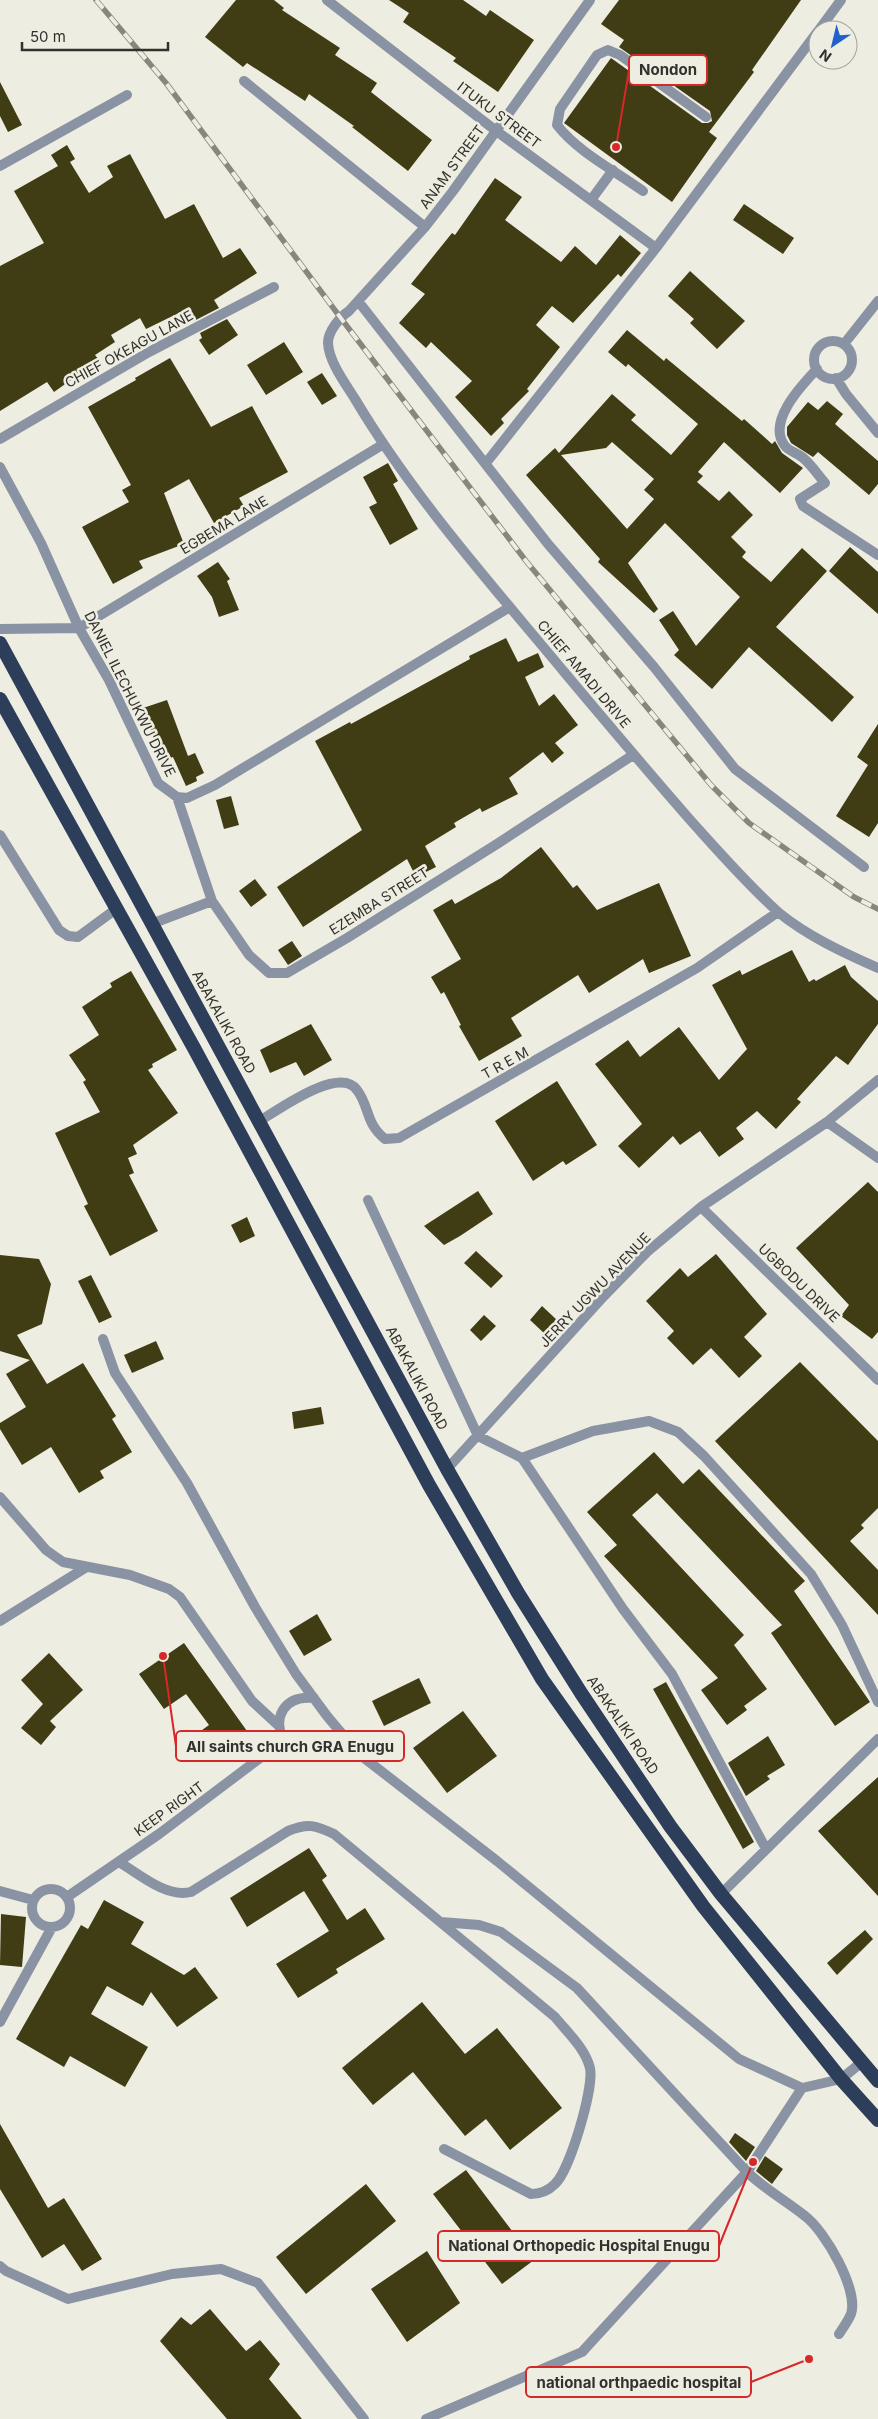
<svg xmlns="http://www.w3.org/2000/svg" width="878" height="2419" font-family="Inter,sans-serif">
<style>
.building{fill:#403c14;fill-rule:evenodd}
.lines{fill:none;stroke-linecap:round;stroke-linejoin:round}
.service{stroke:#8993a3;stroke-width:10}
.minor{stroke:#8993a3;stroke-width:10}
.trunk{stroke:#2c3e5a;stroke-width:14}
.rail-casing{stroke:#88877f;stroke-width:5.5}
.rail{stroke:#eeede2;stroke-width:4;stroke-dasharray:11;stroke-linecap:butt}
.labels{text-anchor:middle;stroke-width:5;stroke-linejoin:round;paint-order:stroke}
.street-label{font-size:14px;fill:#32312d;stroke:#eeede2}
.leader{fill:none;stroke:#d62828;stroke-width:2}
.callout-dot{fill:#d62828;stroke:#eeede2;stroke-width:2}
.callout{fill:#eeede2;stroke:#d62828;stroke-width:2}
.callout-label{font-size:15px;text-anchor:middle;font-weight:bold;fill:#32312d}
</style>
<rect width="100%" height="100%" fill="#eeede2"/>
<path class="building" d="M236,0h38l10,8 -2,2 58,38 -5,7 42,28 -6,9 61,48 -24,31 -56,-44 2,-1 -45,-32 -4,7 -58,-38 -4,4 -38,-30z
M389,0h74l23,16 4,-6 44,30 -36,52 -45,-31 3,-3 -53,-36 6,-9z
M619,0h182l-49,70 2,2 -45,60 8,6 -45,64 -108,-79 47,-65 91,65h6l4,-2 -2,-10 -91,-64 5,-7 -23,-16z
M0,82l22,43 -14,7 -8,-16z
M67,145l8,14 -5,3 19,31 24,-16 -6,-11 23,-12 35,65 29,-15 29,54 17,-10 17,25 -43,27 5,8 -27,14 -7,-12 -39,19 -6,-11 -29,17 4,7 -20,13 4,5 -45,32 -7,-10 -47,29v-145l44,-23 -30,-52 44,-25 -7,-11z
M495,178l27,19 -17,23 56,42 14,-16 21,19 24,-30 21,18 -20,24 -3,-3 -45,49 -21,-17 -16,19 24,22 -33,42 2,2 -28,28 3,4 -13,13 -36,-39 17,-16 -41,-39 -5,6 -27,-25 26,-29 -14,-10 41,-51 3,2z
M744,204l50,34 -11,16 -50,-34z
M690,271l55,50 -28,28 -27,-26 4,-4 -26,-23z
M227,319l11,16 -29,20 -10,-15 3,-2 -2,-5z
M627,330l37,31 2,-3 76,63 2,-2 28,25 3,-3 7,12 21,15 -23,25 -56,-51 -26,30 5,4 -6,6 22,19 10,-10 24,24 -22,22 15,15 -4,5 29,25 31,-34 25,23 -51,56 78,70 -22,25 -83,-75 -37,42 -38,-34 5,-5 -20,-30 14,-9 23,35 44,-49 -75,-74 -37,40 30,46 -4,4 -56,-51 2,-3 -74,-84 29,-27 4,5 53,-59 24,21 -5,5 40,35 27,-31 -70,-60 -2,3 -18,-15zM612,442l42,37 -10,11 10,9 -27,30 -66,-74 45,-7z
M284,342l19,30 -37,23 -19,-30z
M170,358l41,69 41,-21 36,66 -49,26 5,8 -30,17 -25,-44 -25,14 20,51 -45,17 4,7 -30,16 -31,-57 47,-25 -7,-12 9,-5 -43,-78 48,-27 -1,-2z
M322,373l15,23 -15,9 -15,-23z
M827,401l16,13 -8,10 43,37v23l-9,11 -51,-43 -5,5 -22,-14 -4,-8v-8l21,-25 10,8z
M388,463l10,18 -5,3 25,45 -28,16 -21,-38 8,-4 -14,-26z
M850,547l28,25v42l-49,-43z
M218,562l12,17 -3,2 12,29 -20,7 -7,-20 -15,-21z
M506,638l12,24 20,-9 6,14 -19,10 14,29 15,-12 24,31 -23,18 9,10 -12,10 -9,-11 -34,26 9,16 -36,18 -2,-4 -26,15 2,4 -31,19 11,21 -20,10 -9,-18 -104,68 -26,-40 85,-57 -47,-89 35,-19 1,2 119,-65 -1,-3z
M167,700l21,56 7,-3 9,20 -8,4 1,4 -11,5 -13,-29 -11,4 -19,-53z
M878,724v99l-9,14 -33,-21 32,-51 -11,-8z
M231,796l8,29 -15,4 -8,-29z
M541,847l32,41 4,-3 20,25 62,-27 32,73 -42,17 -6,-14 -54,34 -11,-18 -67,43 11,18 -43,25 -20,-35 2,-1 -17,-33 -3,2 -10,-17 30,-18 -28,-49 19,-11 3,5 46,-26z
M255,879l12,16 -16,12 -12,-16z
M292,941l10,15 -14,9 -10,-15z
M792,950l17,32 5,-3 2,2 29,-16 6,12 27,24v23l-30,41 -12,-9 -39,43 4,3 -25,27 -19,-18 -21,17 8,11 -25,18 -19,-26 -20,14 -7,-9 -34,32 -21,-22 24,-22 -47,-60 33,-24 12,17 39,-30 40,53 28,-31 -35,-64 28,-15 2,5z
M131,971l46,79 -25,14 1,3 -5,3 30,43 -45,32 4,9 -9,4 6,15 -5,2 29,56 -48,25 -26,-50 4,-2 -33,-71 45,-21 -17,-30 3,-2 -17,-25 30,-20 -17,-28 30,-20 -2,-4z
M311,1024l21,36 -28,16 -8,-14 -26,11 -10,-23z
M557,1081l40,64 -31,20 -3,-4 -30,20 -38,-60z
M868,1182l10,10v140l-6,7 -31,-23 8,-11 -53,-57z
M478,1191l15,23 -33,22 -16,9 -20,-19z
M247,1217l8,19 -15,7 -9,-18z
M476,1251l27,25 -12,12 -27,-25z
M716,1254l51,60 -23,23 18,19 -23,22 -28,-30 -18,17 -26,-27 7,-7 -28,-30 34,-33 8,9z
M0,1255l39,4 12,25 -9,40 -25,11 30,49 36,-21 33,53 -4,3 20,33 -32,19 4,7 -25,15 -28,-46 -29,18 -22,-36v-6l26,-16 -20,-33 24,-14 -30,-9z
M91,1275l21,42 -13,6 -21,-42z
M542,1306l16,15 -12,14 -16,-15z
M484,1315l12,11 -15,15 -11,-11z
M156,1341l8,18 -32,14 -8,-18z
M800,1362l78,79v67l-17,17 3,3 -14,13 28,29v45l-163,-174z
M321,1407l3,17 -30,5 -2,-17z
M654,1452l29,32 16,-15 106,112 -11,10 76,111 -35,24 -64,-93 11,-8 -125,-132 -25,22 112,120 -10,10 33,44 -23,17 3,4 -20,15 -26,-35 17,-12 -114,-122 13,-11 -30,-33z
M317,1614l15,26 -28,16 -15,-25z
M184,1643l68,95 -33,24 -21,-29 11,-8 -23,-31 -22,15 -25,-35z
M49,1653l34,37 -33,31 6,6 -15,18 -20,-17 22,-24 -22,-24z
M419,1678l12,25 -47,23 -12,-25z
M666,1682l88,160 -11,7 -90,-160z
M463,1711l34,45 -50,37 -34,-45z
M768,1736l17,29 -18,11 3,3 -24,17 -18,-33z
M878,1777v119l-60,-65z
M309,1848l18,28 -5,4 25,40 18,-12 20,31 -49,30 2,4 -40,25 -22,-34 53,-33 -25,-40 -57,36 -17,-29z
M104,1900l40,22 -13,22 53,31 11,-8 23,31 -41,29 -26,-35 -8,14 -36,-20 -16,28 57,33 -23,40 -55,-31 -6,11 -48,-28 65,-114 7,4z
M1,1914l25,3 -4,50 -22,-2z
M865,1930l8,9 -36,36 -10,-12z
M422,2002l43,52 32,-26 65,80 -52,42 -24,-31 -21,17 -52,-64 -40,33 -31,-37z
M0,2124l48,84 16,-10 38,61 -20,12 -18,-27 -22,14 -42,-69z
M735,2133l20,14 -9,14 -17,-19z
M765,2156l18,13 -11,15 -16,-13z
M466,2170l68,90 -32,24 -69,-90z
M366,2184l30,37 -90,73 -30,-37z
M427,2251l33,52 -53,39 -36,-53z
M210,2309l36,42 14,-11 20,24 -11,15 33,40h-75l-67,-78 21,-24 10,8z"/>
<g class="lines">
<path class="service" d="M643,191c-29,-21 -64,-38 -86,-66l3,-16 37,-54 11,-5 12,5 86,62
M591,200l22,-30
M0,835l59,95 9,6 10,1 38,-28
M119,1862c20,12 47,36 72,30l97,-61c20,-8 27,-6 46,3l221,183c12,15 30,31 35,51 4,20 -20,102 -35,116 -7,7 -15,10 -24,10l-87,-45
M441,1922l38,3 22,7 76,56 170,184c19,18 38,28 58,44 20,15 54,74 46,98 -3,7 -8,14 -12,20"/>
<path class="minor" d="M327,0l168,130 161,118
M590,0l-137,191 -28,36 -76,84c-9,6 -21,20 -21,32 1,19 17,40 27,56 59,99 137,186 210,274 42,50 84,100 127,149 28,31 55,62 86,90 29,24 66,41 100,56
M819,30l22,-30
M244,81l181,146
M0,166l127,-71
M358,301l190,243 106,123 81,102 129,98
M814 360a19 19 0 1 1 38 0a19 19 0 1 1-38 0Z
M844,344l34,-43
M817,369c-15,16 -51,53 -32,77 4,5 12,7 17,11 9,7 16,18 23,26l-25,16 3,7 75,49
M836,378l10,16 32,39
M0,439l149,-87 125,-65
M486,463l170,-215 162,-217
M0,467l41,76 38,85 30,52 49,103 19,14 10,1 28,-13 295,-178
M0,629l79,-1 303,-183
M177,797l35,104
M151,924l61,-23 37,54 20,18h18l60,-35 150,-94 136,-89
M258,1122c20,-12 81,-57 99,-32 13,17 8,33 28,49l14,-1 298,-170 81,-56
M827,1122l51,36
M368,1200l110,236 44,22 101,151 49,65 94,175
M701,1207l177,173
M103,1339l12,34 72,110 68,124 41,67 31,42 32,38 138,107 242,198 63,29 39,-9 21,-17
M522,1458l71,-27 56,-10 29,11 26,24 107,118 31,51 36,77
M447,1469l157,-173 43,-44 54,-45 126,-85 51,-42
M0,1497l46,53 17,12 67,13 39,14 11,8 72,104 26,24
M0,1621l85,-53
M314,1698c-64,-6 -30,97 27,36
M32 1908a19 19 0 1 1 38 0a19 19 0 1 1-38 0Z
M0,1891l33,9
M721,1894l157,-155
M67,1897l92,-63 125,-94
M0,2022l52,-95
M0,2266l6,5 62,28 104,-25 49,-5 37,14 106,136
M426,2419l156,-67 165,-180 55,-84"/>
<path class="trunk" d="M0,643l447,826 71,124 63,100 89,133 51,68 157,187
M0,699l194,349 235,437 113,194 161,227 138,173 37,41"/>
<defs>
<path id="rail" d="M96,0l70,83 174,234 186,244 185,224 38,38 105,74 24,12"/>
</defs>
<use href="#rail" class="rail-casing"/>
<use href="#rail" class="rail"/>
</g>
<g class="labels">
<g class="street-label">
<text transform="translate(499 115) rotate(37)" y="5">ITUKU STREET</text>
<text transform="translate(452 167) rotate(-54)" y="5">ANAM STREET</text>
<text transform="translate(129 349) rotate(-29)" y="5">CHIEF OKEAGU LANE</text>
<text transform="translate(224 525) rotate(-31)" y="5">EGBEMA LANE</text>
<text transform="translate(584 674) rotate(50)" y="5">CHIEF AMADI DRIVE</text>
<text transform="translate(130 694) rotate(63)" y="5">DANIEL ILECHUKWU DRIVE</text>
<text transform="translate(379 901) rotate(-32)" y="5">EZEMBA STREET</text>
<text transform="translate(224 1022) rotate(61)" y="5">ABAKALIKI ROAD</text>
<text transform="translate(505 1063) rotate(-29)" y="5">T R E M</text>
<text transform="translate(799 1283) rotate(44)" y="5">UGBODU DRIVE</text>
<text transform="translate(595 1290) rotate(-46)" y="5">JERRY UGWU AVENUE</text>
<text transform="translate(417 1378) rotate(62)" y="5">ABAKALIKI ROAD</text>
<text transform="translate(623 1725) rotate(56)" y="5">ABAKALIKI ROAD</text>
<text transform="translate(169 1809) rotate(-36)" y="5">KEEP RIGHT</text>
</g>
</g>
<path class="leader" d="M616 147L629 70M163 1656L176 1746M753 2162L719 2246M809 2359L751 2382"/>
<g class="callout-dot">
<circle cx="616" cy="147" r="5"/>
<circle cx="163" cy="1656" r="5"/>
<circle cx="753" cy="2162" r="5"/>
<circle cx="809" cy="2359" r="5"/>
</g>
<g class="callout">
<rect x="629" y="55" width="78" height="30" rx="5"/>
<rect x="176" y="1731" width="228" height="30" rx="5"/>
<rect x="438" y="2231" width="281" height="30" rx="5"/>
<rect x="526" y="2367" width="225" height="30" rx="5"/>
</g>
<g class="callout-label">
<text x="668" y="75">Nondon</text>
<text x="290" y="1752">All saints church GRA Enugu</text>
<text x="579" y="2251">National Orthopedic Hospital Enugu</text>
<text x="639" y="2388">national orthpaedic hospital</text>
</g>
<g transform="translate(833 45) rotate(215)"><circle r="24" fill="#eeede2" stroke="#a3a29a"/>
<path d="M0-4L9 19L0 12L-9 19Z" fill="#2061cd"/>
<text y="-8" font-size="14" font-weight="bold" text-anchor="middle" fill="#32312d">N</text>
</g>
<path d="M22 42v8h146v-8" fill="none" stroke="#32312d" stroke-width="2.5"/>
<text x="30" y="42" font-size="15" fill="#32312d" stroke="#eeede2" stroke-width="4" paint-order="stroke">50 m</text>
</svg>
